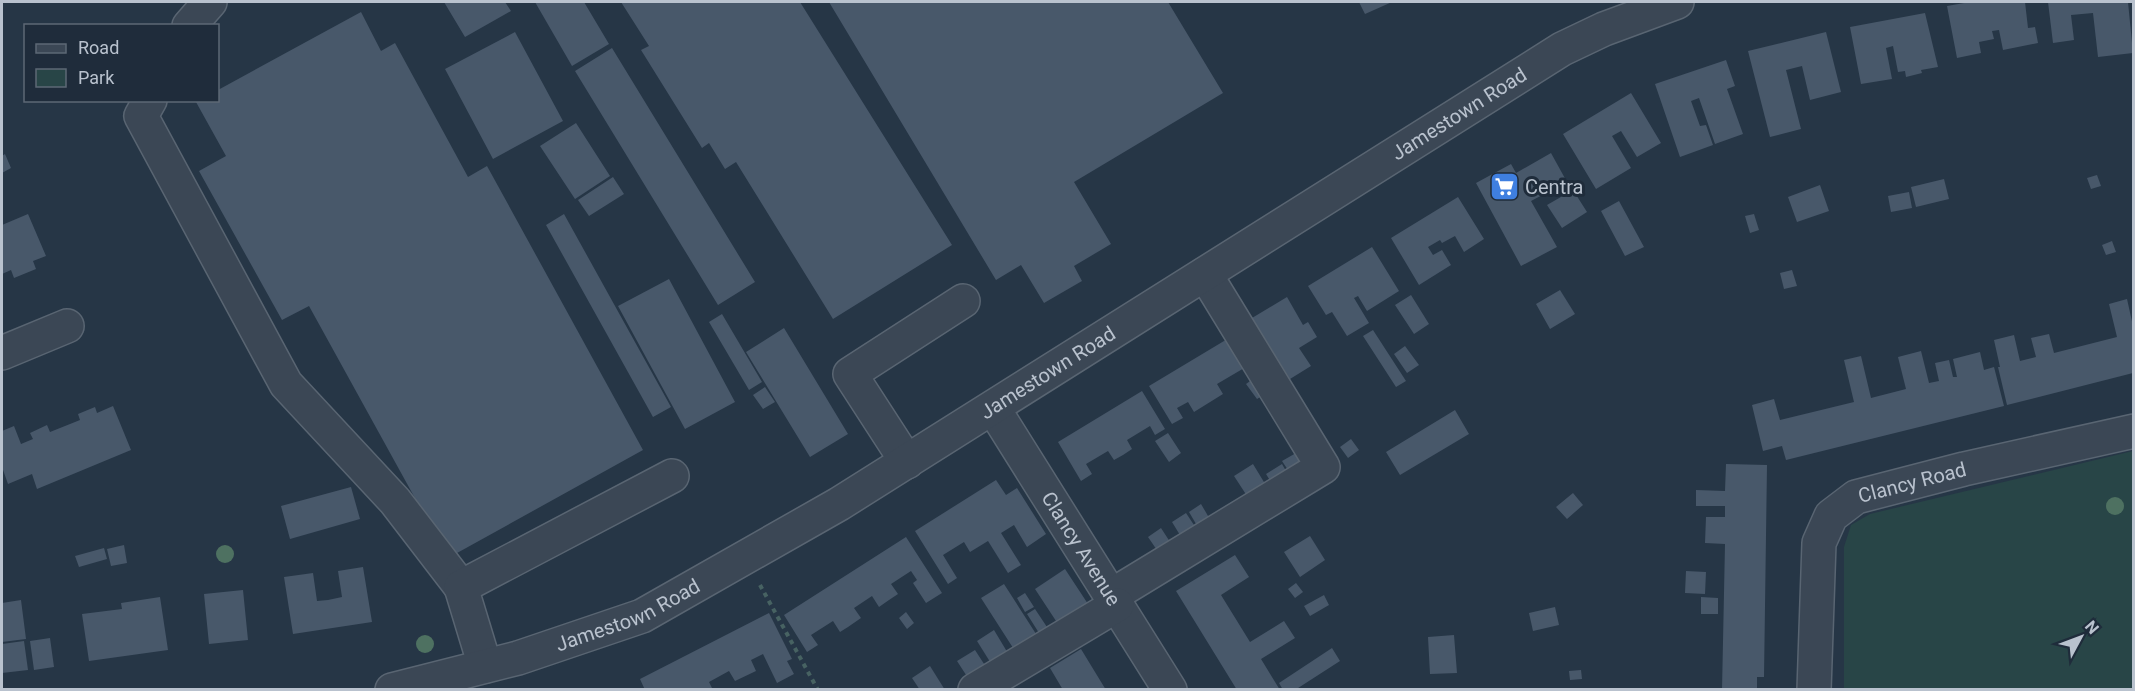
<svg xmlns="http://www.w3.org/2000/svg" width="2135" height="691" font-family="Roboto,sans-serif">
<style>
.green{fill:#284547}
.building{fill:#48586a}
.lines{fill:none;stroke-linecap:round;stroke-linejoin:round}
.minor-casing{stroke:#596572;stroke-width:36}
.path{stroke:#476262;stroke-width:4;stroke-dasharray:4.5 4.5;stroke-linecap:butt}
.minor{stroke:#3b4755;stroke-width:33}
.tree{fill:#4e7161}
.labels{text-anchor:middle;stroke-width:6;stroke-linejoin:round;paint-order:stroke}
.street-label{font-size:20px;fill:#b9c2ce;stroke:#1f2c3b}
.poi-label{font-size:20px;fill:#b9c2ce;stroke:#1f2c3b;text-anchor:start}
</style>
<rect width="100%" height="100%" fill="#263646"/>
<path class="green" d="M2133,451v238h-289v-142l7,-22 19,-11z"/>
<path class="building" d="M444,2h61l6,9 -46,26z
M535,2h49l25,42 -37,22z
M621,2h179l152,243 -119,74 -97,-157 -11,7 -16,-26 -7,5 -61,-98 8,-4z
M829,2h339l55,91 -149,89 37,62 -37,22 8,15 -38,22 -23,-38 -25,15z
M1359,2h33l-27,12z
M1970,2h55l3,26 7,-1 3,16 -35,7 -4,-20 -7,1 2,8 -15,3 2,11 -24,5 -10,-52z
M2048,2h80l5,51 -35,4 -5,-44 -22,2 3,25 -21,3z
M361,12l20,39 14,-8 73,134 19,-11 156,284 -195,108 -139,-252 -27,14 -83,-149 27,-15 -30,-54 22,-2v-10z
M1925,13l13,54 -17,3 1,3 -16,4 -1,-6 -7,1 -5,-26 -7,2 6,31 -31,5 -11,-57z
M515,32l48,89 -70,38 -48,-90z
M1826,32l15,60 -31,8 -8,-34 -16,4 15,59 -31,8 -22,-86z
M612,48l143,234 -37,23 -143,-234z
M1726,60l9,26 -8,3 16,45 -28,10 -16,-46 -8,3 9,25 6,-1 7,20 -33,12 -25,-73z
M1631,93l30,50 -24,14 -16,-26 -9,5 19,32 -35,21 -33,-55z
M576,123l34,53 -35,23 -35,-53z
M1551,153l16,29 -36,19 26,46 -36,19 -45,-83 35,-19 5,9z
M5,154l6,14 -9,5v-17z
M2097,175l4,11 -10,3 -4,-11z
M613,177l11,17 -35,22 -11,-16z
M1944,179l5,20 -33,8 -5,-20z
M1820,185l9,26 -32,11 -9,-25z
M1573,190l14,22 -25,16 -15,-23z
M1909,192l3,16 -21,4 -3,-16z
M1458,197l26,42 -20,13 -9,-16 -13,7 -2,-3 -12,7 5,8 9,-5 9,15 -32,20 -28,-47z
M1619,201l25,46 -19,9 -24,-45z
M28,214l18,42 -13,5 3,8 -22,9 -3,-8 -9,4v-49z
M564,214l107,193 -18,10 -107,-192z
M1754,214l5,16 -9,3 -5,-17z
M2112,241l4,11 -10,3 -4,-10z
M1372,247l27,44 -32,20 -9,-15 -4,2 15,25 -22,13 -15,-24 -6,3 -18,-29z
M1792,270l5,16 -13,3 -4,-16z
M669,279l66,123 -50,27 -67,-123z
M1560,290l15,24 -25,15 -14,-25z
M1411,295l18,29 -15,10 -19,-29z
M1287,297l16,28 5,-3 9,15 -18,11 12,18 -21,13 -38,-61z
M2127,299l6,27v47l-126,32 -9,-38h2l-6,-27 20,-5 6,26 16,-4 -5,-19 18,-4 5,19 63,-16 -8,-33z
M722,314l40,68 -13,8 -40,-68z
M784,328l64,106 -38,23 -64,-105z
M1373,330l33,51 -10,6 -33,-51z
M1234,335l17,29 -34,20 6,10 -29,18 -6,-10 -11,6 6,10 -11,6 -23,-38z
M1405,346l14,19 -12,8 -13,-19z
M1921,351l8,32 10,-2 -4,-18 14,-3 4,17h4l-4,-18 27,-7 4,18 10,-3 10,39 -218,54 -4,-14 -19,5 -11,-46 22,-6 6,21 74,-18 -10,-42 17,-4 10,42 35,-9 -8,-32z
M1257,376l11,16 -11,7 -11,-15z
M765,387l10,15 -12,7 -10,-14z
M1142,391l23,38 -10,6 -5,-9 -23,14 5,9 -9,6 -9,5 -6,-9 -22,13 6,10 -11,7 -23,-39z
M113,406l18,44 -94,39 -5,-15 -24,10 -6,-17v-36l12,-5 7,18 12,-5 -3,-6 17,-8 3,7 30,-12 -2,-6 17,-7 2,6z
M1455,410l14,24 -69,41 -14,-23z
M1168,433l13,20 -12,9 -14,-21z
M1351,439l8,11 -11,8 -8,-11z
M1303,449l8,15 -19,12 -10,-15z
M1253,464l14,23 -18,12 -15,-23z
M1282,464l8,14 -16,9 -8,-13z
M1726,464l41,1 -3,212h-7v13h-35l3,-146 -20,-1 1,-26h19v-11h-29v-16l29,1z
M996,480l10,15 11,-7 29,46 -19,13 -13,-22 -13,8 20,32 -13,8 -20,-32 -18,11 -6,-10 -21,13 14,23 -9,6 -33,-53z
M351,487l9,32 -70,20 -9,-33z
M1573,493l10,12 -16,14 -11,-12z
M1201,504l10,17 -12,8 -10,-17z
M1186,513l12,18 -15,9 -11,-18z
M1161,528l13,20 -13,8 -13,-19z
M1310,536l15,24 -25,17 -16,-25z
M906,537l36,56 -16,10 -13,-20 4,-3 -6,-9 -20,13 7,10 -9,6 -10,7 -7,-11 -18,12 7,10 -13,9 -8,5 -7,-11 -22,14 7,10 -11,7 -23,-37z
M124,545l3,18 -16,3 -4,-17z
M104,548l3,11 -28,8 -4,-11z
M1235,555l14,22 -28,18 29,47 34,-21 11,17 -34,21 19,31h-43l-61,-99z
M363,567l9,55 -79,12 -9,-57 29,-4 4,28 11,-1 14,-3 -4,-26z
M1065,569l23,35 -30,20 -23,-35z
M1686,571l20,1 -1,22 -20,-1z
M1296,583l7,9 -8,6 -7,-9z
M1004,584l34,53 -23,14 -34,-53z
M243,590l5,50 -39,4 -5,-50z
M1025,593l9,14 -9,5 -8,-14z
M1324,595l5,10 -19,11 -6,-10z
M160,597l8,53 -79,11 -7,-47 40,-5 -1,-6z
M1701,597l17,1v16h-17z
M21,600l5,39 -24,3v-39z
M1555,607l4,18 -26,6 -4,-18z
M1035,609l12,18 -8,6 -12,-19z
M906,612l8,11 -7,6 -8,-11z
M769,613l23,46 -5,2 7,13 -17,9 -14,-29 -12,6 5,11 -21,10 -6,-10 -20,11 4,8h-68l-5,-11z
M994,630l15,25 -17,10 -15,-24z
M1454,635l3,38 -27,1 -2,-37z
M50,638l4,29 -20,3 -4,-29z
M24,641l4,29 -26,3v-29z
M1332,648l8,13 -45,29h-12l-4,-7z
M1081,649l14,23 11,18h-43l-13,-22z
M975,650l13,20 -18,11 -13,-20z
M930,666l15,24h-25l-8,-12z
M1581,670l1,9 -12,1 -1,-9z"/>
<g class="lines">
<defs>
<g id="minor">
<path d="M189,26l21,-24"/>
<path d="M150,100l-9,16 145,268 109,117 66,86"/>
<path d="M2,353l65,-27"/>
<path id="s1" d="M993,408l177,282"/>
<path d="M907,462l-57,-88 113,-73"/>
<path d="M1111,596l212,-129 -118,-193"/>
<path d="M485,666l-24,-79 211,-111"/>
<path id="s2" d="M392,690l126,-32 124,-42 197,-112 723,-455 42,-20 73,-27"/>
<path d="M975,690l142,-85"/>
<path id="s3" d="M1814,690l5,-147 12,-27 25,-19 108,-28 170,-38"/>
</g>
</defs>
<use href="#minor" class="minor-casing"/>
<path class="path" d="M760,585l58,105"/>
<use href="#minor" class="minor"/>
</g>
<g class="tree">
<circle cx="2115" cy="506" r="9"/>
<circle cx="225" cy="554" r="9"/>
<circle cx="425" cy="644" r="9"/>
</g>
<defs>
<symbol id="supermarket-square" viewBox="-11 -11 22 22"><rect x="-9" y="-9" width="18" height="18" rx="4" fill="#3f7fe0" stroke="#1f2c3b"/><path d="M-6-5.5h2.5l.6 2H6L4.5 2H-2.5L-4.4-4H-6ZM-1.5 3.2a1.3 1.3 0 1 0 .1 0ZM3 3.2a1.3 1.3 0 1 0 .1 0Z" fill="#fff"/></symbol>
</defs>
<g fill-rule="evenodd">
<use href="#supermarket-square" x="1488" y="170" width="33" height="33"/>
</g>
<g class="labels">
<g class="street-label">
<text dy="7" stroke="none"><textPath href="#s2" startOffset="1220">Jamestown Road</textPath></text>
<text dy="7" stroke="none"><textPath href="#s2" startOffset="734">Jamestown Road</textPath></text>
<text dy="7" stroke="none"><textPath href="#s3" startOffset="266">Clancy Road</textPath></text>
<text dy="7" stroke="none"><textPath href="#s1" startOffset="166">Clancy Avenue</textPath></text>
<text dy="7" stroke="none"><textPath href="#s2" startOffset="248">Jamestown Road</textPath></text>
</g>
<g class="poi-label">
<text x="1525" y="194">Centra</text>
</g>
</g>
<rect width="2135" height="691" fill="none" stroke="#b9c2ce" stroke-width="6"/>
<rect x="24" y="24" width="195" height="78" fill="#1f2c3b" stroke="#5d6876" stroke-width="1.5"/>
<rect x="36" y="44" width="30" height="9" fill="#3b4755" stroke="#5d6876" stroke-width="1.5"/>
<text x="78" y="54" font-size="18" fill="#b9c2ce">Road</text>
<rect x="36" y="69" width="30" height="18" fill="#284547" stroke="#5d6876" stroke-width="1.5"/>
<text x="78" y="84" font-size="18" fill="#b9c2ce">Park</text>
<g transform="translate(2081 637) rotate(49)" stroke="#1f2c3b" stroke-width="4.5" paint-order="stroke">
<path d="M0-4.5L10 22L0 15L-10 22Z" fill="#b9c2ce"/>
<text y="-9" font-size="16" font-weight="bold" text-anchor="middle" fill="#b9c2ce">N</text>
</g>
</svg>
